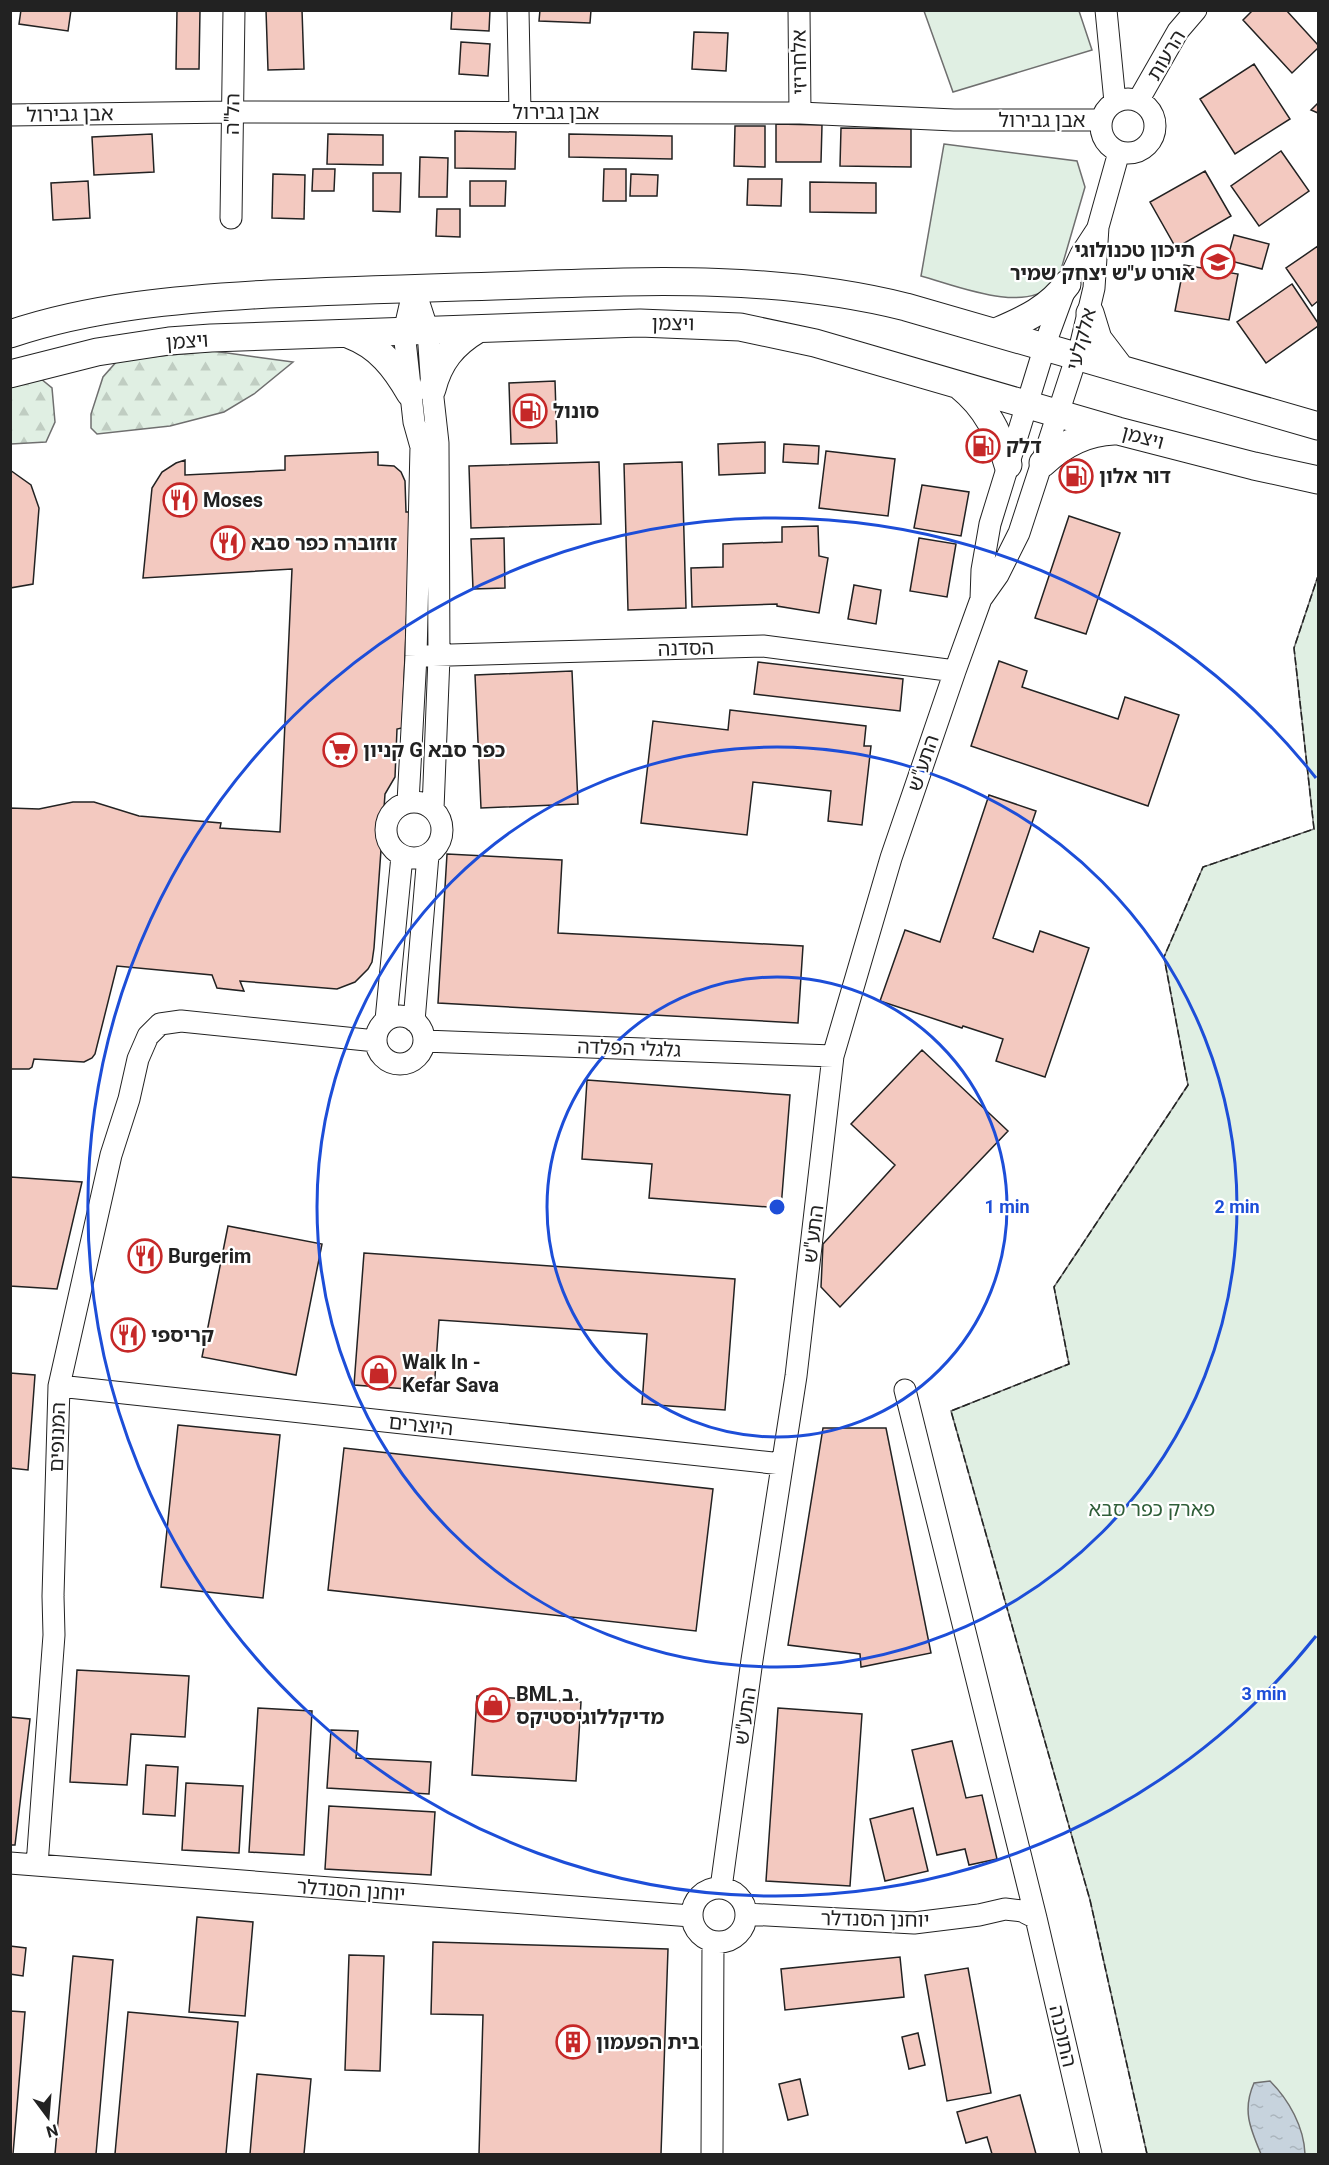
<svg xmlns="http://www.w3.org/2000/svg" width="1329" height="2165" font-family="Roboto,'Noto Sans Hebrew',sans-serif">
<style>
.green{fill:#e0efe3;stroke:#6f6f6f;stroke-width:1.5}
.forest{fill:url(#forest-firs);stroke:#6f6f6f;stroke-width:1.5}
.water{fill:url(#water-ripples);stroke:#6f6f6f;stroke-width:1.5}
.building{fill:#f3c9c0;stroke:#222;stroke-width:1.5}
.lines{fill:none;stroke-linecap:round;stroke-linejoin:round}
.minor-casing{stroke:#222;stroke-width:23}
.major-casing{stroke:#222;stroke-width:29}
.minor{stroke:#fff;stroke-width:21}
.major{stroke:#fff;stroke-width:27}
.fence{stroke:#222;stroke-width:1.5;stroke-dasharray:8 3;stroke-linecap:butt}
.ring{fill:none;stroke:#1d4ed8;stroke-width:3}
.labels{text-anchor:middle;stroke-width:4.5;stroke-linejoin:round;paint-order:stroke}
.street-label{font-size:20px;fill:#222;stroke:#fff}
.poi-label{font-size:20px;font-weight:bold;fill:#222;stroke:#fff;text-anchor:start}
.park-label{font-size:20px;fill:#2f5e38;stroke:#fff}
.centre{fill:#1d4ed8;stroke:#fff;stroke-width:3}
.ring-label{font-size:18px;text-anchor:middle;font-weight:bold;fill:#1d4ed8;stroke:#fff;stroke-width:4.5;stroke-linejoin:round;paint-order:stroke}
</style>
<defs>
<pattern id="forest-firs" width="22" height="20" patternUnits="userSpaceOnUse" patternTransform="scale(1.5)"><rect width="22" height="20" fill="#e0efe3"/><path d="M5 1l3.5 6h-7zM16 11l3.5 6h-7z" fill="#c0cdc2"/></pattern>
<pattern id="water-ripples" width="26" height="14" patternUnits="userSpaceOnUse" patternTransform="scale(1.5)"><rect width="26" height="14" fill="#c7d3dd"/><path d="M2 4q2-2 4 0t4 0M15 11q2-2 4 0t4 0" fill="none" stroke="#abb5bd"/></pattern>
</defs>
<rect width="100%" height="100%" fill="#fff"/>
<path class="green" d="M924,11h155l13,39 -139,42z
M944,144l133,17 8,26 -25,86c-3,4 -5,9 -8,12 -29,29 -97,0 -131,-9z
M1318,576v1578h-171l-57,-254 -139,-489 118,-47 -15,-77 134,-202 -24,-128 39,-90 111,-38 -20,-181z"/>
<path class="forest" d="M213,351l80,11 -39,32 -30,18 -54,14 -73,8 -6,-6v-14l12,-37 15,-17z
M35,374l17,14 3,34 -9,20 -35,2v-68z"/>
<path class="water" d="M1270,2081c19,19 34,46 35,73h-44c-11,-26 -19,-44 -7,-71z"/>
<path class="building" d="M21,10h50l-3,21 -49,-7z
M177,10h23l-1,59h-23z
M266,10h36l2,59 -36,1z
M452,10h38l-1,21 -38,-2z
M540,10h51l-1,13 -51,-2z
M1253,10h33l32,35v3l-26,25 -49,-53z
M694,32l34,1 -2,38 -34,-2z
M461,42l29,2 -2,32 -29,-2z
M1254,64l36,55 -55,35 -35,-55z
M1318,103v10l-7,-3z
M776,124l46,1 -1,37h-45z
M735,126h30v41l-31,-1z
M841,128l70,1v38l-71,-1z
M455,131l61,1 -1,37 -60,-1z
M152,134l2,38 -60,3 -2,-38z
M328,134l55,1v30l-56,-1z
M569,134l103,2v23l-103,-2z
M1281,151l28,40 -50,35 -28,-40z
M420,157l28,1 -1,39h-28z
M313,169h22l-1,22h-22z
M604,169h22v32h-23z
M1205,171l26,45 -55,32 -26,-46z
M373,173h28l-1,39 -27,-1z
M273,174l32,1 -1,44 -32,-1z
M631,174l27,1 -1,21h-27z
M748,179h34l-1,27 -34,-1z
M88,181l2,37 -37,2 -2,-37z
M470,181h36l-1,25h-35z
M810,182l66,1v30l-66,-1z
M437,209h23v28l-24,-1z
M1234,235l35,9 -7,25 -35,-9z
M1318,246v55l-6,5 -26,-38z
M1184,265l54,9 -9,46 -54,-9z
M1292,284l26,39v3l-52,37 -29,-41z
M555,381l2,62 -46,1 -2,-61z
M765,442v31l-46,2 -1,-31z
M784,444l35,2 -1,18 -35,-2z
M826,451l69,8 -7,57 -69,-8z
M378,452v13l16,1 7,6 4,9 1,31h5l-9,216 -5,1 -2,48 -10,17 -11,154 -2,14 -4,7 -13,13 -18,7 -97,-8 4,10 -27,-3 -5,-13 -95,-9 -22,88 -3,4 -8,4 -50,-3 -2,8 -3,2h-19v-261l29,1 34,-7h21l45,14 82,7 -1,5 60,4 12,-263 -149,9 9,-90 10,-16 14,-9 9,-3v15l100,-5v-14z
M599,462l2,62 -130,4 -2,-62z
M682,462l4,146 -58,2 -4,-146z
M10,470l21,15 8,23 -6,76 -23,4z
M922,485l47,7 -8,44 -47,-8z
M1069,516l51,17 -34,101 -51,-16z
M818,526l1,30 9,2 -9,55 -42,-7v-2l-85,3 -1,-39 32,-1v-23l59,-2v-15z
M504,538l1,50 -32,1 -2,-50z
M919,538l37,6 -9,53 -37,-6z
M854,585l27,5 -5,34 -28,-5z
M999,661l28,10 -5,16 96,32 7,-22 54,18 -31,91 -177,-60z
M758,662l145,17 -3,32 -146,-17z
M572,671l6,133 -97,4 -6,-133z
M730,710l136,16 -2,20h7l-9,79 -34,-4 3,-30 -78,-9 -6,53 -106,-12 12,-102 75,9z
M989,795l47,16 -43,127 40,14 7,-21 49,17 -44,129 -49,-16 7,-22 -40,-13 -1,2 -82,-27 25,-71 35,12z
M447,854l115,6 -4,73 245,13 -5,77 -360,-20z
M922,1050l86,81 -168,176 -19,-20 2,-43 72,-79 -44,-41z
M587,1080l203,15 -9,113 -132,-10 3,-34 -70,-5z
M10,1177l72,5 -25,107 -47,-3z
M228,1226l94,18 -26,131 -94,-18z
M364,1253l371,26 -10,131 -83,-6 5,-70 -208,-14 -5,71 -80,-6z
M10,1373l25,2 -7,95 -18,-2z
M178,1425l102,10 -17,163 -102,-11z
M823,1428h63l45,225 -70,14 -1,-13 -72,-9z
M344,1448l369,41 -17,142 -368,-41z
M77,1670l112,6 -4,61 -54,-3 -4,51 -57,-3z
M477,1696l104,6 -5,79 -104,-6z
M258,1708l54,3 -8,144 -55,-3z
M778,1708l84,6 -12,172 -84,-5z
M10,1717l20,2 -15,126h-5z
M331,1730l27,1 -2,27 75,4 -2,32 -102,-6z
M952,1741l14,57 16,-3 15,64 -28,6 -4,-16 -28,6 -25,-105z
M146,1765l32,2 -3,49 -32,-2z
M186,1783l57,3 -4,67 -57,-3z
M329,1806l106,6 -4,63 -106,-6z
M913,1808l15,63 -43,10 -15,-62z
M197,1917l56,5 -8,94 -56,-4z
M433,1942l235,7 -7,205h-182l4,-139 -52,-1z
M10,1946l16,2 -3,28 -13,-2z
M349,1955l35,1 -4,115 -35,-1z
M73,1956l40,4 -17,194h-41z
M900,1957l4,40 -119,13 -4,-41z
M968,1968l23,125 -44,8 -22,-126z
M10,2011l15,1 -12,142h-3z
M128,2012l110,10 -12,132h-111z
M918,2033l7,32 -16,4 -7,-32z
M257,2074l54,5 -7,75h-54z
M800,2079l8,36 -20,5 -9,-36z
M1020,2095l16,59h-44l-5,-17 -21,6 -9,-31z"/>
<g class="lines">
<defs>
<path id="minor" d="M518,10l2,102
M799,10l1,103
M1106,10l9,92
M1101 126a27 27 0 1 1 54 0a27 27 0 1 1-54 0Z
M1138,101l40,-70 18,-21
M10,115l222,-3 568,1 154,7h147
M231,218l3,-208
M414,288l14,43 4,58 6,54 1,214 -6,152
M981,599l1,-29 8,-46 59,-191 18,-49 14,-30 17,-26
M416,656l347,-10 192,25
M386 830a28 28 0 1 1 56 0a28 28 0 1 1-56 0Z
M408,802l8,-146 5,-209 -7,-25 -10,-90 10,-44
M376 1040a24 24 0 1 1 48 0a24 24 0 1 1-48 0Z
M386,1020l16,-164
M414,1021l14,-166
M424,1041l409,15
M59,1386l723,78
M905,1390l131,528 55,236
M10,1863l681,53
M37,1865l17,-230 -1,-39 6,-210 52,-231 18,-56 9,-40 10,-23 12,-12 21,-3 195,20
M692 1915a27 27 0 1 1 54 0a27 27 0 1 1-54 0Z
M721,1888l31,-228 44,-284 37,-320 58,-198 64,-187 26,-72 17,-24 21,-42 62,-190 13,-55 4,-61 21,-75
M746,1914l168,9 65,-8 26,-6 17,2 14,7
M712,2154l1,-212"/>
<path id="major" d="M1090,313l8,26 22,29
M998,331c26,-11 52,-23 69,-47
M10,334c83,-28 172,-35 259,-40 64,-3 127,-5 191,-7 150,-4 298,-17 446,20l412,119
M350,335c29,11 45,32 60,58
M10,374l87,-22 72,-11 42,-3 429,-15 100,4 75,16 303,88 136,35 64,14
M960,386c26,21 39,47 48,79
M432,389c7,-28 21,-45 46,-60
M1043,463c20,-19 43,-31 71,-32"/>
</defs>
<use href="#minor" class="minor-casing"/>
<use href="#major" class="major-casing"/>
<use href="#minor" class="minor"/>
<use href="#major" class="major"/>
<path class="fence" d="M1147,2154l-57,-254 -139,-489 118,-47 -15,-77 134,-202 -24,-128 39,-90 111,-38 -20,-181 24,-72"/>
</g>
<g class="ring">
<circle cx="777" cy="1207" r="230"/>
<circle cx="777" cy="1207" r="460"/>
<path d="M1316 1636A689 689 0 1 1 1316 778"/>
</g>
<defs>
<symbol id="school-ring" viewBox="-11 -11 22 22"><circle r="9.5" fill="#fff" stroke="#c62828" stroke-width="1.5"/><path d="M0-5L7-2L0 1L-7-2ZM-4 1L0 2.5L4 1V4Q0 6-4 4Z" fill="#c62828"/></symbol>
<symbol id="fuel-ring" viewBox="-11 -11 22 22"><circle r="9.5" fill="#fff" stroke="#c62828" stroke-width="1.5"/><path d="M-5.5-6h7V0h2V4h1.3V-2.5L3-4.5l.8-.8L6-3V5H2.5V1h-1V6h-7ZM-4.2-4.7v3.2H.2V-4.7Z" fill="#c62828"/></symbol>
<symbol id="restaurant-ring" viewBox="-11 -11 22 22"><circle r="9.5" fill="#fff" stroke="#c62828" stroke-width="1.5"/><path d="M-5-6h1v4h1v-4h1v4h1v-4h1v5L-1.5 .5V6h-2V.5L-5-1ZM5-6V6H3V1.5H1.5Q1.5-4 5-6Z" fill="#c62828"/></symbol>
<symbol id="supermarket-ring" viewBox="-11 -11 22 22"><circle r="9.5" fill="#fff" stroke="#c62828" stroke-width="1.5"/><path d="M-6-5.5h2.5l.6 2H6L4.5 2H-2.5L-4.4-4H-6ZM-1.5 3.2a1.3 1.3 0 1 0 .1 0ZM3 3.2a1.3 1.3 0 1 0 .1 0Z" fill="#c62828"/></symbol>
<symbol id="shop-ring" viewBox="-11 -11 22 22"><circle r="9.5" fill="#fff" stroke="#c62828" stroke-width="1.5"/><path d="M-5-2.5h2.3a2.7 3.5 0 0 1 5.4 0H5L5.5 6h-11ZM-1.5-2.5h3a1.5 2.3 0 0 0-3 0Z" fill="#c62828"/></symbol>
<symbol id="building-ring" viewBox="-11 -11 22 22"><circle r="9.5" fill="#fff" stroke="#c62828" stroke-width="1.5"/><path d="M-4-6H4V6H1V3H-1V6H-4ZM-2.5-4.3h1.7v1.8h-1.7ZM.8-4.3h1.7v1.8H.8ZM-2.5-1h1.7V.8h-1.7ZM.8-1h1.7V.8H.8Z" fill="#c62828"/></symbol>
</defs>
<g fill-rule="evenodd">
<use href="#school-ring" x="1199" y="243" width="38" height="38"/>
<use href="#fuel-ring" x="511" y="392" width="38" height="38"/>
<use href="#fuel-ring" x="964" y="427" width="38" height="38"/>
<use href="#fuel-ring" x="1057" y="457" width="38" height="38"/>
<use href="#restaurant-ring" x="161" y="481" width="38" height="38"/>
<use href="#restaurant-ring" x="209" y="524" width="38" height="38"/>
<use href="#supermarket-ring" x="321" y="731" width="38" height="38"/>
<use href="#restaurant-ring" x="126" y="1237" width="38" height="38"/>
<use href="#restaurant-ring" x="109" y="1316" width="38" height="38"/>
<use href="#shop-ring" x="360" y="1354" width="38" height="38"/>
<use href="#shop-ring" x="474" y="1686" width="38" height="38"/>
<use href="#building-ring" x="554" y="2023" width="38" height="38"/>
</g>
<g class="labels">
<g class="street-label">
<text transform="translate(1166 55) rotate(-59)" y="7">הרעות</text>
<text transform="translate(799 62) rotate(-91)" y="7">אלחריזי</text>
<text x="556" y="119">אבן גבירול</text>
<text transform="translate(70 114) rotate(-1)" y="7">אבן גבירול</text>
<text transform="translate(232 114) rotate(-89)" y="7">הל"ה</text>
<text x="1042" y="127">אבן גבירול</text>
<text transform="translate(673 323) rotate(1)" y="7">ויצמן</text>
<text transform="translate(1081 339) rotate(-75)" y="7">אלקלעי</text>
<text transform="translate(187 341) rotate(-4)" y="7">ויצמן</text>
<text transform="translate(1143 437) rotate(15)" y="7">ויצמן</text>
<text transform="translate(686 648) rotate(-2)" y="7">הסדנה</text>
<text transform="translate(923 763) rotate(-71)" y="7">התע"ש</text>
<text transform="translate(629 1048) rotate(2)" y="7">גלגלי הפלדה</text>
<text transform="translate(813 1234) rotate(-83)" y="7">התע"ש</text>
<text transform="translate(421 1425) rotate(6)" y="7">היוצרים</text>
<text transform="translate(57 1437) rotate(-88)" y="7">המנופים</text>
<text transform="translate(745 1716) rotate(-82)" y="7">התע"ש</text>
<text transform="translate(351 1890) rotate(4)" y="7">יוחנן הסנדלר</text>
<text transform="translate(875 1919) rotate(1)" y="7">יוחנן הסנדלר</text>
<text transform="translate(1063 2036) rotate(77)" y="7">התוכנה</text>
</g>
<g class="poi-label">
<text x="1195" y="257" text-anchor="end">תיכון טכנולוגי<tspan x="1195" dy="23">אורט ע"ש יצחק שמיר</tspan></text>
<text x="553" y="418">סונול</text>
<text x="1006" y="453">דלק</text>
<text x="1099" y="483">דור אלון</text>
<text x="203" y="507">Moses</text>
<text x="251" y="550">זוזוברה כפר סבא</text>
<text x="363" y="757">קניון G כפר סבא</text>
<text x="168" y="1263">Burgerim</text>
<text x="151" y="1342">קריספי</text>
<text x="402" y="1369">Walk In -<tspan x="402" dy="23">Kefar Sava</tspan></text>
<text x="516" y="1701">BML ב.<tspan x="516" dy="23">מדיקללוגיסטיקס</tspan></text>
<text x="596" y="2049">בית הפעמון</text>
</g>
<g class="park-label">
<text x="1152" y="1516">פארק כפר סבא</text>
</g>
</g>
<circle cx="777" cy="1207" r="9" class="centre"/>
<g class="ring-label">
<text x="1007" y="1213">1 min</text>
<text x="1237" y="1213">2 min</text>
<text x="1264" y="1700">3 min</text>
</g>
<rect width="1329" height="2165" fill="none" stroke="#222222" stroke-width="24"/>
<g transform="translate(48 2117) rotate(164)" stroke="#ffffff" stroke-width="4.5" paint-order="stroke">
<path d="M0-4.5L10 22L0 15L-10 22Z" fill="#222222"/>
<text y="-9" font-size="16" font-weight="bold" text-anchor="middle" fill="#222222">N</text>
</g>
</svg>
